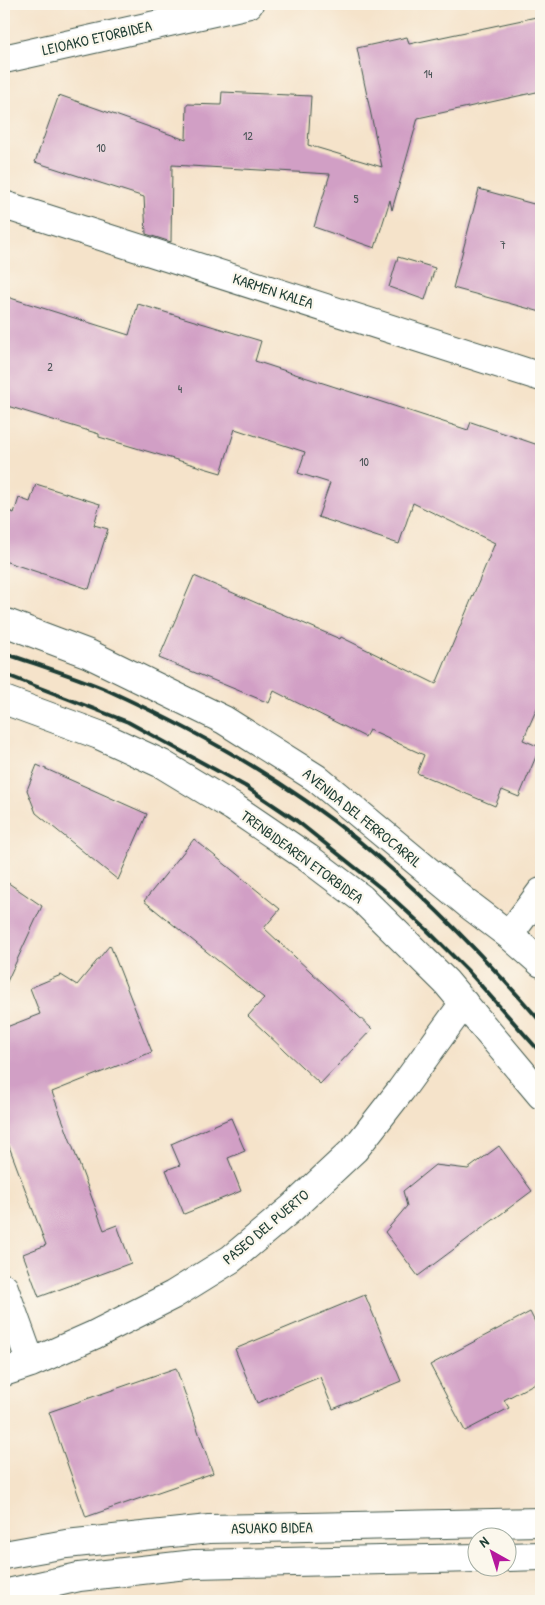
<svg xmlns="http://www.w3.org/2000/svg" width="545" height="1605" font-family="'Patrick Hand',sans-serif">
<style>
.building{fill:#d19fc5}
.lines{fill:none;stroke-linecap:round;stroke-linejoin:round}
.street-casing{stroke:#3f564a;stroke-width:30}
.primary-casing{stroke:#3f564a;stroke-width:30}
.street{stroke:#fff;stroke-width:28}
.primary{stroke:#fff;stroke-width:28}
.rail{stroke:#1f3d34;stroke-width:4}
.labels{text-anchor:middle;stroke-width:4.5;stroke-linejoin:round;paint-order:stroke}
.number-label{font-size:12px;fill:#4c5658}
.street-label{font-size:15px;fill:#1f3d34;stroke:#fbf7ec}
</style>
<rect width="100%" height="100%" fill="#fbf7ec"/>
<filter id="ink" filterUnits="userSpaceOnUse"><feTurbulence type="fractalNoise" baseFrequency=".02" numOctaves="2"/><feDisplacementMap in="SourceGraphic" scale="10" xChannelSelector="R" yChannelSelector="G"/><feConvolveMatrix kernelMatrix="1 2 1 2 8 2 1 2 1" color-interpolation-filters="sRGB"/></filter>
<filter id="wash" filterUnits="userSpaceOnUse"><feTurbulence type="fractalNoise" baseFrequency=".0096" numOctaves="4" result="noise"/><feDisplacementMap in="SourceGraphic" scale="20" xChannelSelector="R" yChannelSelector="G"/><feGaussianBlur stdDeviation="1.12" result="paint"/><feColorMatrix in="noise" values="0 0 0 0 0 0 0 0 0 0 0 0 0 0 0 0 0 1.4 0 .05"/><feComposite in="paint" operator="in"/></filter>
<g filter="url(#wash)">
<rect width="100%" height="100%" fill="#f5e3ca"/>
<g id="blocks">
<path class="building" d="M541,16v75l-123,27 -26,92 -2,-10 -15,48 -61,-21 16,-53 -158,-9 -1,77 -25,-8 -2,-37 -109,-35 24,-67 127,45 1,-36 34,1 1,-13 89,4 -3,49 74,22 -25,-119 50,-11 2,7z
M479,189l62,17v106l-88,-24z
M398,257l37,11 -10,32 -36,-13z
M4,296l125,39 9,-31 123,37 -6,20 213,69 3,-8 70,24v253l-18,41 17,7 -21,50 -17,-7 -7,16 -78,-33 7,-18 -55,-25 -4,7 -91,-46 -5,12 -110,-45 35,-82 146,63 1,-2 95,47 59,-141 -82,-40 -14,41 -81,-27 12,-34 -32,-10 7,-21 -70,-23 -14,44 -122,-36v-3l-95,-29z
M36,484l64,20 -6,21 14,4 -19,60 -85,-28v-52l10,4 5,-15 11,4z
M37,765l110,49 -29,66 -82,-67 -9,-23z
M194,839l86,70 -16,19 108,101 -52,55 -72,-68 16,-18 -120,-97z
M4,880l38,26 -38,82z
M110,945l42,107 -100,40 52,138 13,-5 14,38 -92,34 -16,-43 23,-9 -42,-112v-105l36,-14 -10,-26 31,-13 16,10z
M231,1118l14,33 -17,7 13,33 -57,23 -18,-44 14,-5 -9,-21z
M499,1146l33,45 -114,85 -33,-44 22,-26 -4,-15 32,-26 33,4z
M365,1295l36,86 -68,28 -13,-32 -63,26 -22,-54z
M530,1312l11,22v46l-37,20 5,8 -44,23 -35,-66z
M176,1368l37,105 -127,44 -37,-105z"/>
</g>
</g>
<g filter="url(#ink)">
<use href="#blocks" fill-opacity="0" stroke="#3f564a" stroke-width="1"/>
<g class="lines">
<defs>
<path id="street" d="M4,59l245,-55
M4,205l537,172
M4,622l85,32 135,66 92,58 152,126 41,31 32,28
M4,700l95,35 63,29 71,43 75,51 53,40 85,84 95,113
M509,935l32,-43
M4,1288l27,75
M4,1372l27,-9 63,-28 79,-40 58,-36 61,-51 63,-59 46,-59 63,-87"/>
<path id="primary" d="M4,1555l62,-11 143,-15 332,-7
M508,1557l33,-1
M4,1594l75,-17 116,-13 283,-6"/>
</defs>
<use href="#street" class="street-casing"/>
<use href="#primary" class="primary-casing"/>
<use href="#street" class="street"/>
<use href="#primary" class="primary"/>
<path class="rail" d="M4,653c34,12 70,23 103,37 88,40 178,90 252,151 68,56 125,115 182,181
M4,674l124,48 117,64 52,35 90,72 39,36 42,42 73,82"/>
</g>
</g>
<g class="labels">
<g class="number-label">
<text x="428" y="78">14</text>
<text x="248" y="140">12</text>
<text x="101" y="152">10</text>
<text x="356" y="203">5</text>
<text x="503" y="249">7</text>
<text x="50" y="371">2</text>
<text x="180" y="393">4</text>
<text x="364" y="466">10</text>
</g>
<g class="street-label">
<text transform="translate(97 38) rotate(-13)" y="5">LEIOAKO ETORBIDEA</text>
<text transform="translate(273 291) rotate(18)" y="5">KARMEN KALEA</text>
<text transform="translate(362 818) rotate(39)" y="5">AVENIDA DEL FERROCARRIL</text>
<text transform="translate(302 857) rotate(36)" y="5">TRENBIDEAREN ETORBIDEA</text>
<text transform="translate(266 1227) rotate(-40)" y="5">PASEO DEL PUERTO</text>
<text transform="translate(272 1528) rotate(-1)" y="5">ASUAKO BIDEA</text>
</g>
</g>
<rect width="545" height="1605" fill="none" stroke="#fbf7ec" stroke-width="20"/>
<g transform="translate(492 1552) rotate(321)"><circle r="24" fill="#fbf7ec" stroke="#a3ada2"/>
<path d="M0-4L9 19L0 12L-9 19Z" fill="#b5179e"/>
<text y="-8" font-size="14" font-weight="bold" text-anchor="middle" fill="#1f3d34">N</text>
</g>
</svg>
